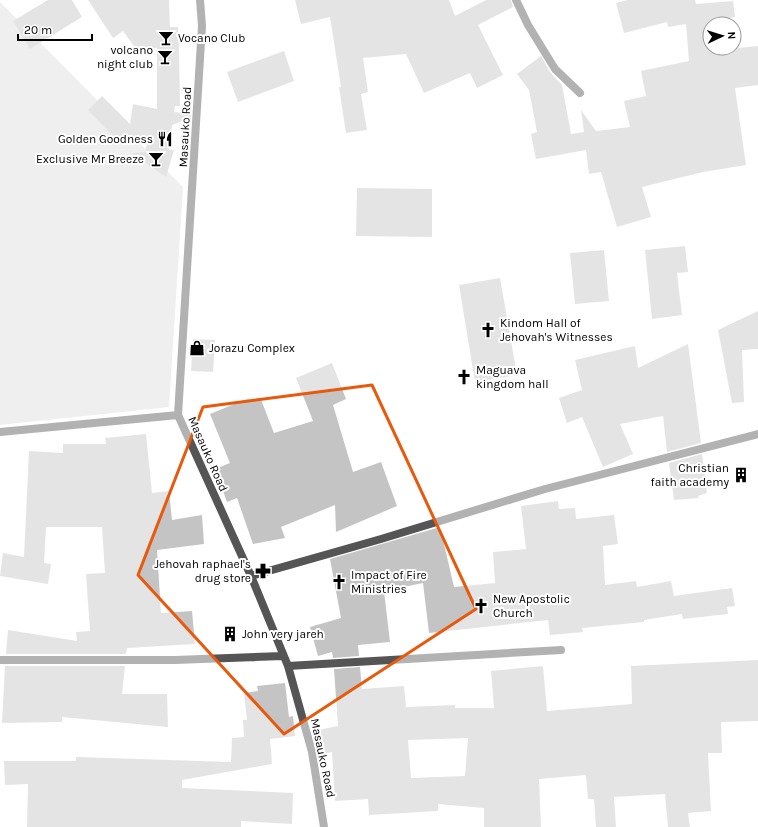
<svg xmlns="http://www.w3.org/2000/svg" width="758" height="827" font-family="Karla,sans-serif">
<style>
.green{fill:#dcdcdc}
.building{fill:#c4c4c4;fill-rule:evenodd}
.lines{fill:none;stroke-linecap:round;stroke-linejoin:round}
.minor{stroke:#555;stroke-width:8}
.marked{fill:none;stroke:#e8590c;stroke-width:3;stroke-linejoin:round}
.labels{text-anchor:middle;stroke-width:4;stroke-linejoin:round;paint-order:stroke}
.poi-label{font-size:12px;fill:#000;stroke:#fff;text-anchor:start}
.street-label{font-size:12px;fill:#000;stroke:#fff}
</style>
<rect width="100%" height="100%" fill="#fff"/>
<path class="green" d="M0,2l183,185 -14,220 -169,18z"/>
<path class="building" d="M48,0h24l10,17 -52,32 -17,-28z
M88,0h81l1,27h8l1,23 1,56h-5l-1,6 17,2v4l-19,7 -3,25h5l-8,27 -35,-24 14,-1 2,-8 -34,-8 -25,-26 14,-14 28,28 3,-20 24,5v-61l-21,1 -13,-18 -10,7z
M295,0h154l6,16 31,-16h25l2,7 -35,18 25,50 -26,13 -7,-15 -46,20 -18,-39 -43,4 5,34 -7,2 6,36 -21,3 -7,-46h2l-11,-70 -29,7z
M628,0h67l1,4 37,-3 2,16 -11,2v5h-14v24l17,1 31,-3v39l-23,3 11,77 -43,7 -61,15 9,30 -34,10 -16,-55 -12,2 -3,-24 -50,9 -5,-25 6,-2 -8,-42 -12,-16 24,-18 9,16 12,13 9,49 13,-2 -3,-22 15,21 34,-4 -6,-26 22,-5 -5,-25 48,-10 -3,-37 -18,3 -1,-5 -43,11 -8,-30z
M284,51l10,30 -56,21 -11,-30z
M357,188l75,1v48l-76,-1z
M685,246l3,26 -11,1 5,42 -30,4 -7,-69z
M604,250l5,51 -34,3 -5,-51z
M500,278l17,97 -42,7 -16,-97z
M758,311v38l-16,1 2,52 -12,1 -14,-73z
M193,339l22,1 -2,32 -22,-1z
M688,344l13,99 -34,9 -4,-36 -43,8 13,30 -30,13 -21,-50 -15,6 -8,-25 23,-8 -7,-30 60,-14 3,22z
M332,363l14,36 -13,6 20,67 28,-10 16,44 -61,26 -1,-27 -54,22 4,11 -32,6 -16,-46 -10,4 -12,-33 15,-6 -20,-49 39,-16 1,3 10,-4 14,36 39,-12 -17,-43z
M146,434l6,59 17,-2 3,29 30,-5 2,29 -47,6 4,63 31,-2 3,33 -68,4 -1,6h-120l2,-24 69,11 -1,-9 14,-1 -4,-57 19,-1 -3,-46h-56l-2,36 7,1 -3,20 -48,-8 3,-23 21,4 5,-106 34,2v-9h43l-1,-6z
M702,454l5,39 -9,3 1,2 -25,2 -5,-37z
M558,501l1,8 16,-1 1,11 38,-4 4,29 -15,2 2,39 31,-4 1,6 34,-6 3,15 58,-8 3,18 -8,1 1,7 -45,5 -1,-5 -38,6v2l-62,6 1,4 -33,3 -2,-15 -119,13 -6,-50 -39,8 6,51 -32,3 1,11 -26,2 -1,-6 -14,4 -8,-29 31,-9 -11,-59 110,-32 14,60 41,-4 -2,-31 33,-3 -5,-43z
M758,660v61l-37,1 1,31h-14l3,58 -23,2 2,14h-22l-3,-33 -51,3 2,30h-20l-2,-28h-6l-2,-24 -47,4 2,48h-57v-19l-46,-4v7l-69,4 -1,-16 -33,2 -3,-49 -14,3 -5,-24 25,-5 -4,-57 26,-2 2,22 42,-3 2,21 49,-2v3h39l-3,-37 52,-5 4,45 85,-7 -1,-38zM468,738l-3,38 -54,2 -3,-38z
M5,666h120l-3,28h45l1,33 -106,-10v5l-60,1z
M285,683l4,34 4,-1 2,20 -25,3 2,25 -90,16v8l111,5 -1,31 -51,-3v6h-214l1,-43 -23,1 -1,-24h72v-4l155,5 1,-24 12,-1 -1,-17h4l-3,-27 14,-2 -1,-5z"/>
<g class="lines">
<path class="minor" d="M200,0l2,26 -24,389 73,161 37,90 24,86 12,75
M516,0l12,25 27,44 25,24
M0,432l178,-17
M251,576l130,-37 164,-50 213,-55
M0,660h175l108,-4
M288,666l273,-16"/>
</g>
<path d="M0 0H758V827H0ZM372,385l104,224 -192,125 -146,-159 65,-168z" fill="#fff" fill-opacity=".55" fill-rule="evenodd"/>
<path class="marked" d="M372,385l104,224 -192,125 -146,-159 65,-168z"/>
<defs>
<symbol id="bar-bare" viewBox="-9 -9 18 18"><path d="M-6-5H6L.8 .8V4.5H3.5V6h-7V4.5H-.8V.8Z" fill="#000" stroke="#fff" stroke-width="2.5" paint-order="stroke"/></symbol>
<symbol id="restaurant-bare" viewBox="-9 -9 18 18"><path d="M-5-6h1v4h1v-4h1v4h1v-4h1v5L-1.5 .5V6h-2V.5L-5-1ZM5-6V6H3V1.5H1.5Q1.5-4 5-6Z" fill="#000" stroke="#fff" stroke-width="2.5" paint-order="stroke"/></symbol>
<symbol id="church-bare" viewBox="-9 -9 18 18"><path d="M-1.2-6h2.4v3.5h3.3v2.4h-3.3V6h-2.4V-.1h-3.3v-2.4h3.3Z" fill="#000" stroke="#fff" stroke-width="2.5" paint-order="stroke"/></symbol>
<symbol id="shop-bare" viewBox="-9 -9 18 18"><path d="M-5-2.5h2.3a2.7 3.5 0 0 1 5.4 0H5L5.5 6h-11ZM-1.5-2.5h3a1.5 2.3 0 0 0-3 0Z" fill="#000" stroke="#fff" stroke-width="2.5" paint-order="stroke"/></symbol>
<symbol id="building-bare" viewBox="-9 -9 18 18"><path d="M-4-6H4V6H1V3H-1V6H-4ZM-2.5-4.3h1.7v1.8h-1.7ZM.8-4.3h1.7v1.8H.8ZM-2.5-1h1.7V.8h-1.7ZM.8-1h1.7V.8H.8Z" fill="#000" stroke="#fff" stroke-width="2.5" paint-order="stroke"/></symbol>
<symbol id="pharmacy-bare" viewBox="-9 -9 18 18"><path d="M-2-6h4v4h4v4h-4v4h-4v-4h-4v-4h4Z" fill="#000" stroke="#fff" stroke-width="2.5" paint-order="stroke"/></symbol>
</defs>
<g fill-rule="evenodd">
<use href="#bar-bare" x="155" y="27" width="22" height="22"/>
<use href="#bar-bare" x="154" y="46" width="22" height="22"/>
<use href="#restaurant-bare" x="154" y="128" width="22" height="22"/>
<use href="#bar-bare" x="145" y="148" width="22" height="22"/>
<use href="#church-bare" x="477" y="319" width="22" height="22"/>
<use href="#shop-bare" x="186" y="337" width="22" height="22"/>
<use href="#church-bare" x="453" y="366" width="22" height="22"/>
<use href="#building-bare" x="730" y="464" width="22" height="22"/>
<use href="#pharmacy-bare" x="252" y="560" width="22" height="22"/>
<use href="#church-bare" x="328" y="571" width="22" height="22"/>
<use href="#church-bare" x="470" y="595" width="22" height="22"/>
<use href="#building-bare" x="219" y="623" width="22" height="22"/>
</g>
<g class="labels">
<g class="poi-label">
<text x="178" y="42">Vocano Club</text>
<text x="153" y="54" text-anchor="end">volcano<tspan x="153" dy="14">night club</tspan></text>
<text x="153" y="143" text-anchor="end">Golden Goodness</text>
<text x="144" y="163" text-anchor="end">Exclusive Mr Breeze</text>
<text x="500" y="327">Kindom Hall of<tspan x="500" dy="14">Jehovah's Witnesses</tspan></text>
<text x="209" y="352">Jorazu Complex</text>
<text x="476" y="374">Maguava<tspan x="476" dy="14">kingdom hall</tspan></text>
<text x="729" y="472" text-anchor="end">Christian<tspan x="729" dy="14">faith academy</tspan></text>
<text x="251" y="568" text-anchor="end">Jehovah raphael's<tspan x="251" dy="14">drug store</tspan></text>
<text x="351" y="579">Impact of Fire<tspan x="351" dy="14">Ministries</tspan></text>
<text x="493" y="603">New Apostolic<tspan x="493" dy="14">Church</tspan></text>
<text x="242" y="638">John very jareh</text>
</g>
<g class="street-label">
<text transform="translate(185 127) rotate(-87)" y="4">Masauko Road</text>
<text transform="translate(208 454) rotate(66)" y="4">Masauko Road</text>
<text transform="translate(323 758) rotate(78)" y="4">Masauko Road</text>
</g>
</g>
<g transform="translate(722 36) rotate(86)"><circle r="19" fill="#ffffff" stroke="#999999"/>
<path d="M0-3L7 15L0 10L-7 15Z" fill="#000000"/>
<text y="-6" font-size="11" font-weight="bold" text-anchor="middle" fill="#000000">N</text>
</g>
<path d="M18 34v6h74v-6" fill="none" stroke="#000000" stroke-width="2"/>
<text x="24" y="34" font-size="12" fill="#000000" stroke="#ffffff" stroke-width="3" paint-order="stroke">20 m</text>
</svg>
